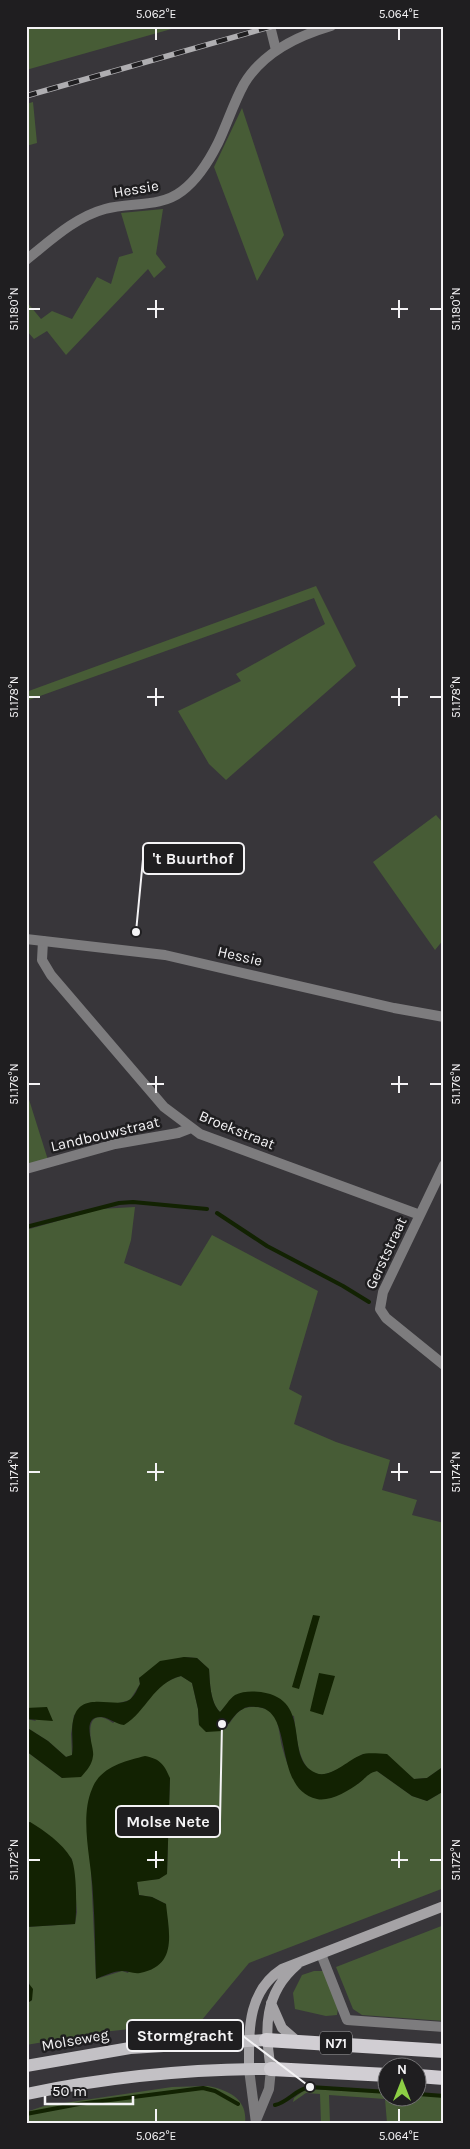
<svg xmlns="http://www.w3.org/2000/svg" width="470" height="2149" font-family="Karla,sans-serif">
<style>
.green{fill:#475c36;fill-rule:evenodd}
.water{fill:#122202}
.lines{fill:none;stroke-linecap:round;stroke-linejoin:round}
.stream{stroke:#122202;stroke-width:4}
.minor{stroke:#7d7c7e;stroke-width:10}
.tertiary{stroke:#7d7c7e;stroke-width:10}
.secondary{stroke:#a5a3a6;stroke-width:10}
.primary{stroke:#c3c1c5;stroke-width:12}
.trunk{stroke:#d1ced3;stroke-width:14}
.rail-casing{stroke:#afaeb1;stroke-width:5.5}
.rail{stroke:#1f1e20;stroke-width:4;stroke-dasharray:11;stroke-linecap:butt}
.ticks{fill:none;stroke:#f4f3f5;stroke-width:2}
.labels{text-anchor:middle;stroke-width:5;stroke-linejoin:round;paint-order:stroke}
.shield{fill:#1f1e20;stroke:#b4b3b5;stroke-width:1}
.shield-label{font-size:14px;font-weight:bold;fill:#f4f3f5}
.street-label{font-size:15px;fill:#f4f3f5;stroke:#1f1e20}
.leader{fill:none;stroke:#f4f3f5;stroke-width:2}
.callout-dot{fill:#f4f3f5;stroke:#1f1e20;stroke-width:2}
.callout{fill:#1f1e20;stroke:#f4f3f5;stroke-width:2}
.callout-label{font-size:16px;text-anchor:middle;font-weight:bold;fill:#f4f3f5}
.neatline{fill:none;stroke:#f4f3f5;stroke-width:2}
.ticks-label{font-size:12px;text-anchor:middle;fill:#f4f3f5}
</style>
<rect width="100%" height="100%" fill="#38363a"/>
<path class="green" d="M26,26h156l-156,44z
M33,102l4,41 -11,3v-42z
M242,108l42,127 -27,46 -43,-114z
M163,209l-7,45 10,13 -12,11 -6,-9 -82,86 -19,-24 -13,8 -8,-9v-29l15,18 11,-8 20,8 25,-42 14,7 8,-27 14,-4 -12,-40z
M316,586l40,80 -130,114 -17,-16 -31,-53 63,-30 -5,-7 89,-50 -11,-26 -288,103v-9z
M436,815l8,9v115l-9,11 -62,-88z
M26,1090l22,70 -22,6z
M135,1207l-4,33 -7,23 57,23 31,-51 106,56 -29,98 13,7 -8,28 42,18 54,18 -8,30 35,10 -5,15 32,8v243l-17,12 -13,1 -11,-9 -40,-16c-11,6 -26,18 -38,20 -27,5 -29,-41 -31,-58l-60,-20 -14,16c-10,-10 -10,-30 -11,-43l-12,-11 -13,-1 -45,21 1,6 -10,16 -56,15 -3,19 1,21 -6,2 -18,-16 -22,-14v-8l10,2 -10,-13v-478l74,-21z
M181,1676l11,7 6,26 1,16 30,-1c6,-9 12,-18 24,-17 29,0 24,23 30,43 2,9 6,17 9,26l66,8 12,-12 7,-1 35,25 15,5 17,-10v97l-195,75 -48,58 -98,11 -77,13v-41l6,-4 -3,-19 -3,-1v-53l49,-3 2,-12 -5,-53 -42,-37 -4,1v-72l36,27 29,-38c-3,-19 3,-30 22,-17 19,-14 47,-42 68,-47zM170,1778l-3,95 -8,6 -22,2 2,14 13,2 14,7 -38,69 -6,-2 -26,8 -5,-107z
M444,1925v96l-82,-6 -9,-6 -17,-42z
M314,1971h9l15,37 -1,7 -11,1 -31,-7 -2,-16 9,-18z
M208,2086c20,4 40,13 37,37h-219v-11l18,-6 128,-19z
M306,2089l81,4 1,3 56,-1v28h-57l-2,-24 -56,-4 1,28h-9l-1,-29 -14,-1 -13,9 1,-4z"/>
<path class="water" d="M313,1615l7,1 -21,73 -7,-2z
M184,1657l13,1 12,11c1,13 1,33 11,43 5,-5 9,-13 15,-17 7,-4 18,-4 26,-3 54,8 21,67 55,81 14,6 32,-13 45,-18 7,-3 18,-1 26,-1l27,25 13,-1 17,-12v25l-17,10 -15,-5 -35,-25c-9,2 -11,7 -18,12 -10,8 -30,19 -42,16 -45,-10 -22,-88 -59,-92 -5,0 -11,-1 -15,2 -9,4 -14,16 -21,22l-16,1 -7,-7 -1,-16 -6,-26 -11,-7c-28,7 -34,35 -57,49 -8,-1 -15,-7 -22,-8 -23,-2 -7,30 -9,39 -1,9 -6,14 -12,21l-19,1 -36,-27v-24l22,14 18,16 6,-2c2,-13 -2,-25 2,-38 8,-27 43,-8 55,-17 5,-3 8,-10 11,-16l-1,-6 21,-17z
M319,1673l16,3 -12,39 -13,-4z
M47,1707l6,14 -27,-2v-11z
M145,1756c15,3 19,8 25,22l-3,96 -8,5 -22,3 2,13 13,2 14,7c3,29 12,62 -26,69 -7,1 -12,-2 -18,-2 -8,0 -19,5 -26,8 -1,-28 -1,-56 -3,-84 -1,-32 -14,-76 -1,-106 8,-22 33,-28 53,-33z
M30,1822c15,9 32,21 41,36 6,10 6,54 4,66l-49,3v-104z
M26,1980l7,9 -1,11 -6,4z"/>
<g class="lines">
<path class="stream" d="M217,1213l50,33 76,40 26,16
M26,1227l93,-24 14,-1 74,7
M418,2094l26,2
M275,2105c14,-3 20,-16 35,-18l78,5
M26,2114l53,-10 124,-16 12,3 23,13"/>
<path class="minor" d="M270,26l6,24
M43,941l-1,19 9,15 113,132 36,27 220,81
M444,1165l-61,127 -3,17 6,9 58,47
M26,1169l89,-25 63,-11 13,-5
M321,1954l26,66 97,7
M249,2069l7,54
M257,2118l12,-29 2,-20"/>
<path class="tertiary" d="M26,260c24,-19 49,-43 79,-51 26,-7 55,-1 77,-18 16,-12 27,-30 36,-48 9,-19 16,-41 26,-59 19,-32 53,-48 87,-58
M26,939l139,16 229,53 50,9"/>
<path class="secondary" d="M271,2003l11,25 15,13
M249,2069c0,-39 -2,-77 33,-100l162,-63
M271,2069c-7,-39 -7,-76 26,-104"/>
<path class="primary" d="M26,2066l104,-18 136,-8
M26,2094c82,-17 162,-25 245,-25"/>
<path class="trunk" d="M266,2040l178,11
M271,2069l117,6
M418,2076l26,2"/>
<defs>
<path id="rail" d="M26,96l247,-70"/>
</defs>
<use href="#rail" class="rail-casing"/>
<use href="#rail" class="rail"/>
</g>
<path class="ticks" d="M156,28v12M399,28v12M156,300v18M399,300v18M28,309h12M147,309h17M391,309h17M430,309h12M156,688v18M399,688v18M28,697h12M147,697h17M391,697h17M430,697h12M156,1076v17M399,1076v17M28,1084h12M147,1084h17M391,1084h17M430,1084h12M156,1463v18M399,1463v18M28,1472h12M147,1472h17M391,1472h17M430,1472h12M156,1851v17M399,1851v17M28,1860h12M147,1860h17M391,1860h17M430,1860h12M156,2109v13M399,2109v13"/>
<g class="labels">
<rect class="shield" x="320" y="2031.5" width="32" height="23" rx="4"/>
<g class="shield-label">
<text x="336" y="2048">N71</text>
</g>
<g class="street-label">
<text transform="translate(136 189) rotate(-9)" y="5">Hessie</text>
<text transform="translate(240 956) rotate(13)" y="5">Hessie</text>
<text transform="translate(237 1130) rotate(22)" y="5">Broekstraat</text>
<text transform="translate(105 1134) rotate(-13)" y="5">Landbouwstraat</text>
<text transform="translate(386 1253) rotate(-65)" y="5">Gerststraat</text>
<text transform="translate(75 2040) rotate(-10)" y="5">Molseweg</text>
</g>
</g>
<path class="leader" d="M136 932L143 859M222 1724L220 1821M310 2087L243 2036"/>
<g class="callout-dot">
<circle cx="136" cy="932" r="5"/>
<circle cx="222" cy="1724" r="5"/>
<circle cx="310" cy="2087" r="5"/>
</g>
<g class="callout">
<rect x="143" y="843" width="101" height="31" rx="5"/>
<rect x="116" y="1806" width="104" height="31" rx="5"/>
<rect x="127" y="2020" width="116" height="31" rx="5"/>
</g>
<g class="callout-label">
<text x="193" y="864">'t Buurthof</text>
<text x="168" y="1827">Molse Nete</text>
<text x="185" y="2041">Stormgracht</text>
</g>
<rect width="470" height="2149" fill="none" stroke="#1f1e20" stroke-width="55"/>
<g transform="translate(402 2082)"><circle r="24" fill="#1f1e20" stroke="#747375"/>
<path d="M0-4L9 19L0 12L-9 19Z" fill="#8cce45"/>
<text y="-8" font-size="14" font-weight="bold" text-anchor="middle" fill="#f4f3f5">N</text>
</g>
<path d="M45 2096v8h88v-8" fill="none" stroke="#f4f3f5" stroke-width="2.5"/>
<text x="52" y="2096" font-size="15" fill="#f4f3f5" stroke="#1f1e20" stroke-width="4" paint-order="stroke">50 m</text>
<rect x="28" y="28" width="414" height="2094" class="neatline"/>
<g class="ticks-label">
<text x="156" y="18">5.062°E</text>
<text x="399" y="18">5.064°E</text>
<text transform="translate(14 309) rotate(-90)" y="4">51.180°N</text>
<text transform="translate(456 309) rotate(-90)" y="4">51.180°N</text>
<text transform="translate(14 697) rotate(-90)" y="4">51.178°N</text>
<text transform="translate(456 697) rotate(-90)" y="4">51.178°N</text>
<text transform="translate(14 1084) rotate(-90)" y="4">51.176°N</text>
<text transform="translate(456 1084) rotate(-90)" y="4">51.176°N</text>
<text transform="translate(14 1472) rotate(-90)" y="4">51.174°N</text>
<text transform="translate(456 1472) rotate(-90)" y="4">51.174°N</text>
<text transform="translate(14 1860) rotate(-90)" y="4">51.172°N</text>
<text transform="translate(456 1860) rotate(-90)" y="4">51.172°N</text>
<text x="156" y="2140">5.062°E</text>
<text x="399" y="2140">5.064°E</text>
</g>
</svg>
